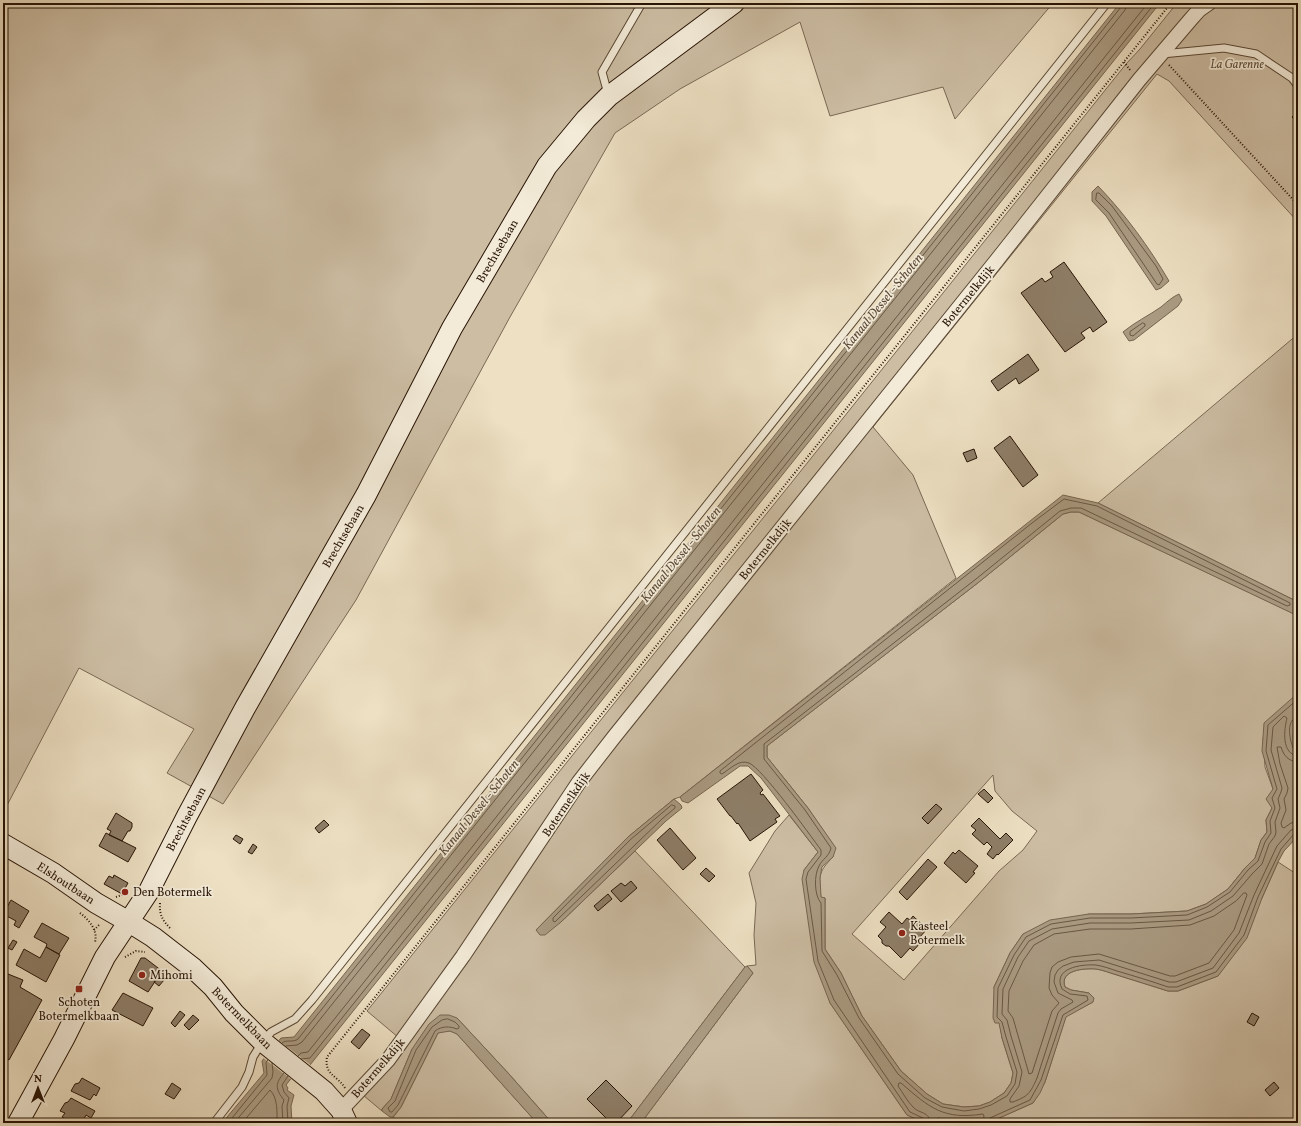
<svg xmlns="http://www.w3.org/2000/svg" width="1301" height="1126" font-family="Vollkorn,serif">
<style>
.green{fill:#ccbda3;stroke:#7a6854;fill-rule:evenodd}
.water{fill:#aa9b82;stroke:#766550}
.pier{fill:#ede0c3}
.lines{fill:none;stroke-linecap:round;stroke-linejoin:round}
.shore{stroke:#695844;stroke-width:1}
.building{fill:#8e7e68;stroke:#281405}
.lane-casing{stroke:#594734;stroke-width:9}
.street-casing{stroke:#594734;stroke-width:16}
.secondary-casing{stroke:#281405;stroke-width:22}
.path{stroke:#281405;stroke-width:2;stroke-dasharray:1 2;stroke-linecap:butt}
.lane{stroke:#f3ebd8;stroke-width:7}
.street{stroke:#f3ebd8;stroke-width:14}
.secondary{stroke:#f3ebd8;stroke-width:20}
.poi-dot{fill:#8f2418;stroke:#f3ebd8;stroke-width:1.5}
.labels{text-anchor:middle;stroke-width:3.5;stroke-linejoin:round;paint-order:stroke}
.park-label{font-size:12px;font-style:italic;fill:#614f3c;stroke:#f3ebd8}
.street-label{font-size:12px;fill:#281405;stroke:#f3ebd8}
.poi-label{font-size:12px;fill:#281405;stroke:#f3ebd8;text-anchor:start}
.water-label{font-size:13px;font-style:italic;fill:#5c4a37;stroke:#f3ebd8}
</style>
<rect width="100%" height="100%" fill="#ede0c3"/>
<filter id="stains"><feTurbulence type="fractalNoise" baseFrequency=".005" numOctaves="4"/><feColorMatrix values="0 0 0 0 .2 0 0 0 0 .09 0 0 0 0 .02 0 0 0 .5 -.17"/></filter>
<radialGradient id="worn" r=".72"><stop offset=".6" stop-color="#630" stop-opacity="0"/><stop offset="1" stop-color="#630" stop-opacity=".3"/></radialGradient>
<path class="green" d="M3,3h1050l-98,116 -12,-32 -113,29 -30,-94 -120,67 -65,44 -105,184 -154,283 -133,204 -56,-31 27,-44 -115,-61 -76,145z
M1177,3h121v219l-129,-141 -12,-7 -284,353 40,48 43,103 -276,219 -6,2 -46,38 -92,93 4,4 21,-12 74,-71 110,116 -118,156h-75l-43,-49 -52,-56 -45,31 -21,50 -9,10v2l-19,-16 42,-52 -38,-32 421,-524 338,-423 14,-15z
M1298,334v268l-200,-99z
M1071,512h8l218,103 1,78 -35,45 2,29 8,22 -1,19 -6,12 1,12 -6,8 -6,18 -10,10 -17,21 -22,15 -19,7 -56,3h-42l-66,20 -13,19 -16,34 8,51 11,35 -2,10 -7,10 -14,9 -11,4 -15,1 -21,-3 -16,-10 -26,-23 -39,-55 -21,-43 -16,-24v-51h-4c-2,-21 -4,-25 12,-41l-3,-17 -3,-4 -19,-28 -41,-51v-11l212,-164 84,-68zM993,775l2,16 17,20 25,20 -14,19 -24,21 -95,109 -52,-46z
M789,815l29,37 -14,18 26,133 77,112 18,8h-284l112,-150 -6,-7 9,-1 -2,-30 2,-32 -7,-30 26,-42z
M1278,862l20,13v248h-310l45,-20 12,-21 21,-66 27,-14 -4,-9 -18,-3 -6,-3c-6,-17 19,-19 31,-18 7,1 14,4 21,6 17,5 34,11 51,16h10l40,-15 44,-78z
M446,1031h4l7,3 80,89h-148l12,-16 37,-74z"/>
<path class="water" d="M1120,3h40l-850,1062 -6,-3 -18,23 2,3 -1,2 7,5 -3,11 1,17h-70l42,-50 -2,-12 19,-23 13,-1z
M1098,186c27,28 51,61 71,95l-8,7 -5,2 -50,-74 -14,-15v-9z
M1179,294l3,6 -4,6 -44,34 -5,1 -6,-9c12,-10 25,-16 38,-25 6,-5 11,-10 18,-13z
M1063,495l35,8 200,99v14l-219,-104h-8l-8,2 -84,68 -212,164v11l41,51 28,40 -3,9 -11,10 -2,11 1,19 4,1v51l16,24 21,43 39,55 26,23 16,10 21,3 15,-1 11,-4 14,-9 7,-10 2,-10 -11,-35 -3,-15h-4l-2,-5 1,-31 16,-34 13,-19 27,-14 39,-6h42l56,-3 19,-7 22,-15 17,-21 10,-10 6,-18 6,-8 -1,-12 6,-12 -6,-9 7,-10 -11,-38 2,-28 34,-30v27l-3,3 -2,14 5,15v84l-14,15 -6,11 -16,36 -15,40 -29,38 -40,15h-10c-17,-5 -34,-11 -51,-16 -7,-2 -14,-5 -21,-6 -12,-1 -37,1 -31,18l6,3 18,3 5,5 -1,4 -27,15 -21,65 -5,11 -7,10 -45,20h-63l-18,-8 -77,-112 -16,-41 -12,-83 2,-9 14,-18 -57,-74 -13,-12h-8l-52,37 -6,-2 -2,-4z
M674,799l7,6 1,3 -16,13 -105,101 -16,13h-5l-4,-5 92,-93z
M747,966l6,7 -112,150h-14l118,-156z
M440,1015h9l8,3 52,56 43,49h-15l-80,-89 -7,-3 -12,2 -37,74 -8,10h-3l-8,-6v-2l9,-10 21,-50 17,-25z"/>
<path class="pier" d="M277,1039l35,27 -3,1 -4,-3 -13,16 -30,-23z"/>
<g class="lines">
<path class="shore" d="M1097,193h2l13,13 44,60 7,13 -4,6 -2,-1 -48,-71 -13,-13z
M1143,323l2,1v2l-12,10 -3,-1v-3z
M1298,717c-13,2 -8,23 -5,31l5,3
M1298,756c-17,-2 -14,-26 -11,-38l-3,-2 -11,11 -2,23 11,38 -1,4 -3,7 2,9 -5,14 1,10 -1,4 -6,8 -7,20 -10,10 -19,22 -22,15 -22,9 -58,3h-41l-38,6 -23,12 -11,16 -15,32 -1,25 5,6 4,16 11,36 -3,14 -9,13v3h3c15,-6 17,-8 24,-24l21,-65 3,-4 12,-7 -1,-2 -14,-7 -4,-11 1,-7 3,-5 5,-4 11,-4 25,-2 70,22h7l37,-14 26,-35 15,-38 23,-49 14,-16 7,-2
M1298,762c-10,-1 -14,-6 -17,-15h-4l3,17 8,24 -1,5 -3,6 2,11 -5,13 1,4 2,1 7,-5 7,-1
M672,805l3,1v2l-12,10 -105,101 -3,3 -2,-1v-3l77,-78z
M1244,893h2l1,2 -13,35 -25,33 -34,13h-5l-71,-22 -28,3 -13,5 -6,5 -2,6 -1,15 3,7 7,8 -7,8 -20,62 -3,1 -16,-56 -5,-7 1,-20 14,-30 11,-16 20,-11 36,-5h41l59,-4 24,-9 22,-15z
M448,1019l7,3 4,4v2l-2,1c-8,-3 -15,-3 -22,2l-37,74 -6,7h-2l-2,-4 7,-7 21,-51 16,-23 10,-7z
M282,1043c4,-4 11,0 16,-4l823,-1032 1,-4
M286,1046l11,-1 5,-3 823,-1032 2,-7
M298,1056l3,-3 7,-1 840,-1049
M301,1059l9,-1 845,-1055
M288,1076l-6,9 2,7 5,6 -2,8 1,17
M228,1123l39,-48 -1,-13 2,-2
M234,1123l38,-45 1,-6 -1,-9
M242,1123l28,-33c8,8 7,22 7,33
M283,1123l-1,-17 2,-6c-9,-11 -9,-17 0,-27
M925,1123l-2,-5 -13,-6 -76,-112 -16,-39 -12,-82 2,-7 13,-17v-5c-11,-15 -59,-82 -72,-87 -10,-4 -19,6 -27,11l-2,-1v-2l312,-248 32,-24 33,7 193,97v2l-3,1 -206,-98h-10l-11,3 -84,68 -212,165v15l41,51 26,38c-2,9 -9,11 -12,18 -5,9 -5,29 2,37l1,48 15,24 22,43 39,56 27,24 17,9 22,4 15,-2 12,-4 16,-9 8,-12 2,-12 -11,-35 -4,-15 -5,-5 1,-29 16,-33 12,-18 25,-13 39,-6h41l56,-3 20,-8 23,-15 18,-22 10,-9 7,-19 6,-9 -1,-12 5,-13 -3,-10 5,-9 -11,-38 2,-26 30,-26
M930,1123c0,-12 -11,-9 -17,-16 -6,-6 -10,-14 -15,-21l1,-3h2c29,25 42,37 82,31l1,2 -1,7
M936,1123v-4l2,-1 24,4 13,-1 2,2
M988,1123v-3l2,-2 40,-18 11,-20 22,-65 25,-15 -1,-4 -17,-2 -8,-5c-10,-21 19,-25 34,-24 7,1 15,4 21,6 17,5 34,10 51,16h9l39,-15 28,-37 14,-38 23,-48 13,-15 4,-1"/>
</g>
<path class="building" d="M1298,111v13l-6,-7z
M1064,262l43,60 -14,10 -3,-5 -9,6 4,5 -20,14 -44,-59 21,-15 3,4 8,-5 -3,-5z
M1028,354l11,16 -20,14 -3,-6 -18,13 -7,-10z
M1010,436l28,39 -15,12 -29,-39z
M974,449l3,9 -10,4 -4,-9z
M751,774l12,16 -3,3 1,2 2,-1 17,22 -5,3 2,3 -27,19 -12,-18 -1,1 -6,-8h-1l-13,-17z
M984,789l9,9 -5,5 -10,-9z
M936,804l6,5 -14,15 -6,-6z
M116,813l16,10v4l-2,4h-2l-6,10 -13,-6 2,-4 -4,-2z
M979,818l21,21 6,-6 7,7 -15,15 -1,-1 -4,5 -6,-5 5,-7 -5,-5 -3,3 -12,-11 4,-4 -5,-4z
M324,820l5,5 -10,8 -4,-5z
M670,828l26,30 -13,12 -26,-30z
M106,833l30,15 -8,14 -29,-16z
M236,835l7,4 -3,5 -7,-5z
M253,844l4,3 -5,7 -4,-2z
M959,850l19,16 -5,6 2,1 -9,10 -22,-20 9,-11 2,2z
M928,859l9,8 -30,33 -8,-8z
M706,868l9,8 -6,6 -9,-8z
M114,875l14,8 -6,11 -18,-10 5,-8 4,2z
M631,881l6,7 -16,14 -10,-11 10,-8 4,3z
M608,894l4,5 -14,12 -4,-5z
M11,900l18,11 -10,17 -5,-3 2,-4 -13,-7z
M889,912l13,12 5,-6 3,2 3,-4 14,13 -8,9 3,3 -9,10 -3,-3 -9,10 -12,-12h-3l-4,-3v-3l-4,-4 8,-9 -6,-5z
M42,923l27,15 -10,16 -13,-7 1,-3 -13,-7z
M13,940l4,2 -5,8 -4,-2z
M46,947l14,8 -14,27 -30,-17 8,-16 16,9z
M141,958h4l17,13 -14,21 -19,-11z
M162,971l3,2 -1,7 -5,6 -5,-4z
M3,972l20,8 -3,7 22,13 -33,60 -6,-4v-39l1,-2 -1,-1z
M123,993l30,15 -10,18 -31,-16z
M180,1011l5,4 -10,12 -4,-4z
M1252,1013l7,4 -5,9 -7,-4z
M193,1015l6,5 -10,10 -5,-5z
M362,1029l8,6 -11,14 -8,-7z
M82,1078l18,10 -4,8 -2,-2 -4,6 -19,-9 4,-7 4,-1z
M606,1080l26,26 -16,17h-5l-24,-24z
M1274,1082l5,6 -9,8 -5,-6z
M172,1083l9,6 -7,10 -9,-5z
M71,1098l24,13 -4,7 -5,-3 -3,6 -4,-2 -2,4h-5l-10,-6 3,-4 -5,-2 5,-8 3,-1z"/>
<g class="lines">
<defs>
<path id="lane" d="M1162,54l62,-6 32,6 36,24 6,8
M608,94l-6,-22 40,-69
M214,1123l28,-36 7,-15 4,-15 5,-8 13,-17 24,-13 17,-19 795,-997"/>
<path id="street" d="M341,1110l47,-50 75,-104 116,-174 35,-45 383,-477 142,-180 52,-61 8,-9 10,-7"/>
<path id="secondary" d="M3,844l50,29 43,30 33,19 24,15 40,31 20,19 21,26 29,29 61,49 17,19 6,13
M18,1123l46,-84 41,-82 44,-66 38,-75 58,-108 121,-213 86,-167 95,-162 39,-47 23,-23 125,-93"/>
</defs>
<use href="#lane" class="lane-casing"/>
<use href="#street" class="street-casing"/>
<use href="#secondary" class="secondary-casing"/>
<path class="path" d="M1124,62l6,8
M1169,65l129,140
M116,897l11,-4
M160,903c-1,12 3,18 11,26
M80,913c9,7 18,17 15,29
M94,930l6,-6
M125,957l11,-6 9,1
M345,1088c-8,-13 -21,-13 -18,-31l844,-1054"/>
<use href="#lane" class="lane"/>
<use href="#street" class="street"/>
<use href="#secondary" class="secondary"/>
</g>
<g class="poi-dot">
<circle cx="125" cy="892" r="4"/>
<circle cx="902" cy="933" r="4"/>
<circle cx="142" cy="975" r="4"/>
<rect x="75" y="985" width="8" height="8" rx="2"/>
</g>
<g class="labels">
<g class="park-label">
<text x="1237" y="68">La Garenne</text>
</g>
<g class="street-label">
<text transform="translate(497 251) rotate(-60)" y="4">Brechtsebaan</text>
<text transform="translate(968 296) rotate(-51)" y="4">Botermelkdijk</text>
<text transform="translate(343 536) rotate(-60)" y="4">Brechtsebaan</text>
<text transform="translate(765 549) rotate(-51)" y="4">Botermelkdijk</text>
<text transform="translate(566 804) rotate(-56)" y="4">Botermelkdijk</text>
<text transform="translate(186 819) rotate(-62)" y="4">Brechtsebaan</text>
<text transform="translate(66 883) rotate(33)" y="4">Elshoutbaan</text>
<text transform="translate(242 1018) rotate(46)" y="4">Botermelkbaan</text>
<text transform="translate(378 1068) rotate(-49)" y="4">Botermelkdijk</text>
</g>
<g class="poi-label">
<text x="133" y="896">Den Botermelk</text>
<text x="910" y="930">Kasteel<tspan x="910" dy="14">Botermelk</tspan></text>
<text x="150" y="979">Mihomi</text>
<text x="79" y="1006" text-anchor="middle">Schoten<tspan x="79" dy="14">Botermelkbaan</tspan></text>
</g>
<g class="water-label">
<text transform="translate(882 301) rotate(-51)" y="5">Kanaal Dessel - Schoten</text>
<text transform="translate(680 554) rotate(-51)" y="5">Kanaal Dessel - Schoten</text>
<text transform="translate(478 807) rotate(-51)" y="5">Kanaal Dessel - Schoten</text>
</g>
</g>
<rect width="1301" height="1126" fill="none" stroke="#ede0c3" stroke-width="16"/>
<rect x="4" y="4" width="1293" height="1118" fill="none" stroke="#281405" stroke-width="2"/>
<rect x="8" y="8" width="1285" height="1110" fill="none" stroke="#281405"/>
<g transform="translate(38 1088)" stroke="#f3ebd8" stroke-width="3" paint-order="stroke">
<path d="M0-3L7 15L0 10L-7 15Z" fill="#281405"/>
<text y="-6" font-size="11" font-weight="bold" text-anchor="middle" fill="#281405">N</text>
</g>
<rect width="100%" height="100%" filter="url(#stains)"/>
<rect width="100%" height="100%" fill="url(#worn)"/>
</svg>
